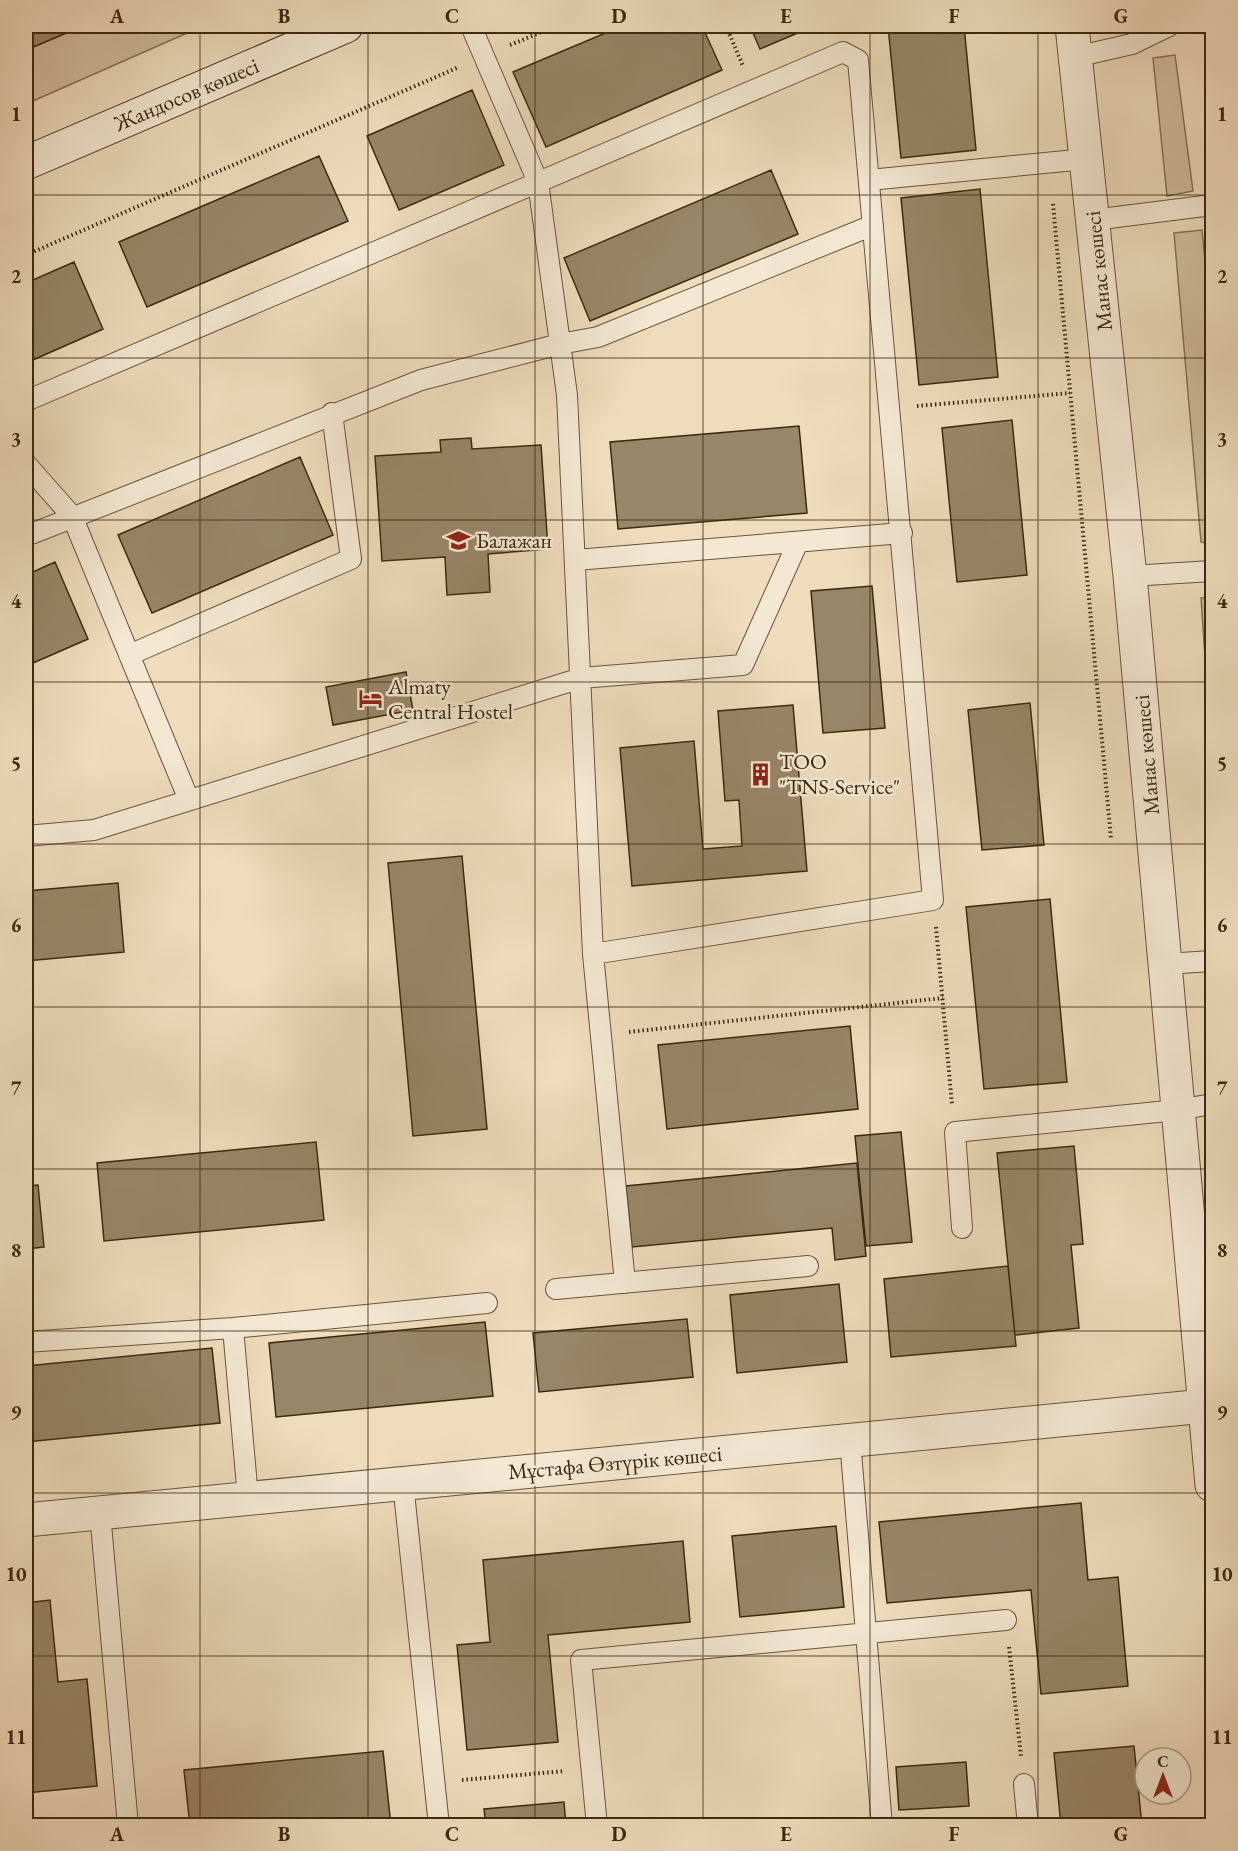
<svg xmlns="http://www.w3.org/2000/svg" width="1238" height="1851" font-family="'EB Garamond',serif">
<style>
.green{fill:#d0be9e;stroke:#867456;stroke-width:1.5}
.building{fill:#988668;stroke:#3b290e;stroke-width:1.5}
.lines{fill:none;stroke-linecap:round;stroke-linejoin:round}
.service-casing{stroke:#68563a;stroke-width:22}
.minor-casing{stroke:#68563a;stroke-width:35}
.tertiary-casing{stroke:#68563a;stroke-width:35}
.secondary-casing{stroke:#3b290e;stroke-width:35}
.path{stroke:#3b290e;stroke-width:4;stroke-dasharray:1.5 3;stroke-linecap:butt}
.service{stroke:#f4e8d3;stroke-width:20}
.minor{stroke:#f4e8d3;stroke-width:33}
.tertiary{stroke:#f4e8d3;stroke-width:33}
.secondary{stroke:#f4e8d3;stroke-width:33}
.grid{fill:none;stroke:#3b290e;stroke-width:1.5;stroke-opacity:0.55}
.labels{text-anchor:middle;stroke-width:5;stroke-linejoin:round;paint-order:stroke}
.street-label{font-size:22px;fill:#3b290e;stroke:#f4e8d3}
.poi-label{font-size:22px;fill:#3b290e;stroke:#f4e8d3;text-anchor:start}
.neatline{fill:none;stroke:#3b290e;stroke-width:2}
.grid-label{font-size:20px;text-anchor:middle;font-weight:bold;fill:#3b290e}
</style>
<rect width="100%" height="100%" fill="#eedcbc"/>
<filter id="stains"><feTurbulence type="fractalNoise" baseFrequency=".00333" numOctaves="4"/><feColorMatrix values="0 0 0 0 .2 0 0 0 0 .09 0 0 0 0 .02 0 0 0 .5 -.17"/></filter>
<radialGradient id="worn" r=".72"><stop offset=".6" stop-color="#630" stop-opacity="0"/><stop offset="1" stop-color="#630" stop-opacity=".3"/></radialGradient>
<path class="green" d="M83,26h120l-177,78v-54z
M1175,55l18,136 -26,5 -14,-138z
M1202,230l10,102v213l-11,-3 -27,-309z
M1212,597v163l-11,-162z"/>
<path class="building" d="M26,26h57l-57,24z
M622,26h80l20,44 -176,77 -33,-75z
M750,26h64l-54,23z
M888,26h76l12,124 -75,8z
M472,90l32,75 -105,45 -32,-74z
M319,156l29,65 -201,86 -28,-65z
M771,170l27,64 -208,87 -26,-63z
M980,189l18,188 -79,8 -18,-187z
M74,262l29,67 -77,34v-80z
M1012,420l15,155 -70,7 -15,-154z
M799,426l8,87 -189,16 -8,-87z
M471,438l1,11 69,-4 7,104 -60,5 2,38 -43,3 -2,-38 -63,4 -7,-105 66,-4 -1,-12z
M300,457l33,78 -181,78 -34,-78z
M55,562l33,77 -62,27v-91z
M872,586l13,142 -62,5 -12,-142z
M406,672l7,38 -80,15 -7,-38z
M1030,703l14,142 -62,5 -14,-140z
M793,705l14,166 -175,15 -12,-138 74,-7 9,108 39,-3 -3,-46 -14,1 -7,-90z
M462,856l25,273 -74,7 -25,-273z
M118,883l6,69 -98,9v-70z
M1050,899l17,183 -83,7 -18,-182z
M850,1026l8,83 -191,20 -9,-84z
M901,1132l11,110 -46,4 -11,-110z
M316,1142l8,78 -220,21 -7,-78z
M1074,1146l9,98 -12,1 8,83 -64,7 -18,-182z
M857,1163l9,93 -31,4 -3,-32 -200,19 -6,-61z
M38,1185l6,62 -18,2v-63z
M1008,1266l8,80 -125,11 -7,-78z
M839,1284l8,78 -110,11 -7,-78z
M687,1319l6,58 -154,15 -6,-59z
M485,1322l8,74 -217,21 -7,-74z
M212,1348l8,75 -194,19v-76z
M1081,1503l7,77 30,-3 10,109 -87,8 -10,-104 -144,13 -8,-81z
M836,1526l8,81 -104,10 -8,-81z
M683,1541l7,81 -142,13 10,107 -91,8 -10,-105 33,-3 -7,-82z
M50,1600l8,82 29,-3 10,107 -71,7v-190z
M1134,1746l8,80h-81l-7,-73z
M383,1751l8,75h-201l-6,-56z
M966,1762l3,44 -70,4 -3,-43z
M564,1802l2,24h-80l-2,-17z"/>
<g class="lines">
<defs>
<path id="service" d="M471,26l67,156 29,213 26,559 32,329
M1075,57l57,-13 37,-18
M869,180l217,-21
M1093,220l119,-15
M26,401l817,-349 15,8 75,840 -340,54
M26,464l46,52 117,284
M26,536l395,-156 139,-36 38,-7 275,-112
M576,560l326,-27
M1130,576l82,-5
M129,655l222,-96 -19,-146
M26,836l68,-6 487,-152 162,-13 55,-123
M1165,964l47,-3
M962,1228l-7,-96 223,-22 34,-6
M556,1289l252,-23
M233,1328l15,170
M26,1342l207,-14 254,-25
M850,1440l32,386
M403,1483l36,343
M100,1513l28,313
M1024,1784l4,42
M597,1826l-16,-166 425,-40"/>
<path id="minor" d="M26,1520l1179,-114"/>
<path id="tertiary" d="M1072,26l58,550 82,909"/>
<path id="secondary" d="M26,163l320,-137"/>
</defs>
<use href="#service" class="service-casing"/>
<use href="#minor" class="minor-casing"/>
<use href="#tertiary" class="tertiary-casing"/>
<use href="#secondary" class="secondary-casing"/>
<path class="path" d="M726,26l17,40
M510,45l46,-19
M1053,204l58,635
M26,255l433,-188
M917,406l153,-13
M936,927l16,178
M629,1032l314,-34
M1009,1647l12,109
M462,1780l103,-9"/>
<use href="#service" class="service"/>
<use href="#minor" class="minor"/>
<use href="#tertiary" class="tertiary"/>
<use href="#secondary" class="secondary"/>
</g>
<path class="grid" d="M200,26v1800M368,26v1800M535,26v1800M703,26v1800M870,26v1800M1038,26v1800M26,195h1186M26,358h1186M26,520h1186M26,682h1186M26,844h1186M26,1007h1186M26,1169h1186M26,1331h1186M26,1493h1186M26,1656h1186"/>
<defs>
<symbol id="school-bare" viewBox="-9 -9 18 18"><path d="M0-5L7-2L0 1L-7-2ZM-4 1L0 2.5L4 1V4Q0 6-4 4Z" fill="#8f2418" stroke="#f4e8d3" stroke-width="2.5" paint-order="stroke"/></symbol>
<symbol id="hotel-bare" viewBox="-9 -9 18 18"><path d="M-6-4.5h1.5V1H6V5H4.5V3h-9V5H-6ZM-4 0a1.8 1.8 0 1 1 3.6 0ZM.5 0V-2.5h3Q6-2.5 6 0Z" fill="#8f2418" stroke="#f4e8d3" stroke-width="2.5" paint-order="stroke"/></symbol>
<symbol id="building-bare" viewBox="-9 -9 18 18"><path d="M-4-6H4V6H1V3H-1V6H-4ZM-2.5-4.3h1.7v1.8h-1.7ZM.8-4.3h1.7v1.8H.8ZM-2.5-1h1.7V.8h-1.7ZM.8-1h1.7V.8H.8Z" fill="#8f2418" stroke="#f4e8d3" stroke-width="2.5" paint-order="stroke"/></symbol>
</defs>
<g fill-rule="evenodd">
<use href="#school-bare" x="442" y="524" width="33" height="33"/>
<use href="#hotel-bare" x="354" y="682" width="33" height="33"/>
<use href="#building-bare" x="744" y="758" width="33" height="33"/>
</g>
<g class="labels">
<g class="street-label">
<text transform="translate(186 94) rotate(-23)" y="8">Жандосов көшесі</text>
<text transform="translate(1098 271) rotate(-96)" y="8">Манас көшесі</text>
<text transform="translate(1146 755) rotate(-95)" y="8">Манас көшесі</text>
<text transform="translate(615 1462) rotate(-5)" y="8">Мұстафа Өзтүрік көшесі</text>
</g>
<g class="poi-label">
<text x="476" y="548">Балажан</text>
<text x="388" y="694">Almaty<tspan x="388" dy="25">Central Hostel</tspan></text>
<text x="779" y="769">ТОО<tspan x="779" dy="25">"TNS-Service"</tspan></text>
</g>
</g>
<rect width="1238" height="1851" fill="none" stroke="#eedcbc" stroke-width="66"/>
<g transform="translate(1163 1776)"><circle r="28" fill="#f4e8d3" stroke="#aa9c84" stroke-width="1.5"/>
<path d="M0-4.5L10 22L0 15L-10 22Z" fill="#8f2418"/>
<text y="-9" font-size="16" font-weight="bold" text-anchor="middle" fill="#3b290e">С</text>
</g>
<rect x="33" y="33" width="1172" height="1785" class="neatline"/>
<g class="grid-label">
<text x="117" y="23">A</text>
<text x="284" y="23">B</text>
<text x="452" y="23">C</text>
<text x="619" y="23">D</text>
<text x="786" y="23">E</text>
<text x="954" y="23">F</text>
<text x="1121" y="23">G</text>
<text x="16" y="121">1</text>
<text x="1222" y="121">1</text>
<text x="16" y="283">2</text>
<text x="1222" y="283">2</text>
<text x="16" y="446">3</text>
<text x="1222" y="446">3</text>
<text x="16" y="608">4</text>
<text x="1222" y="608">4</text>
<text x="16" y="770">5</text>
<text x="1222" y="770">5</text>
<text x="16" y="932">6</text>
<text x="1222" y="932">6</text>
<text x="16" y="1095">7</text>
<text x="1222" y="1095">7</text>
<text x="16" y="1257">8</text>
<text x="1222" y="1257">8</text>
<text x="16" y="1419">9</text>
<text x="1222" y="1419">9</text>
<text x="16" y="1581">10</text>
<text x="1222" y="1581">10</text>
<text x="16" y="1744">11</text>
<text x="1222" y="1744">11</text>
<text x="117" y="1841">A</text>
<text x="284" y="1841">B</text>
<text x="452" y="1841">C</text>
<text x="619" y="1841">D</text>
<text x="786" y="1841">E</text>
<text x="954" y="1841">F</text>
<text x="1121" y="1841">G</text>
</g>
<rect width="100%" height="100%" filter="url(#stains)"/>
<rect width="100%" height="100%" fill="url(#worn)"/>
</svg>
